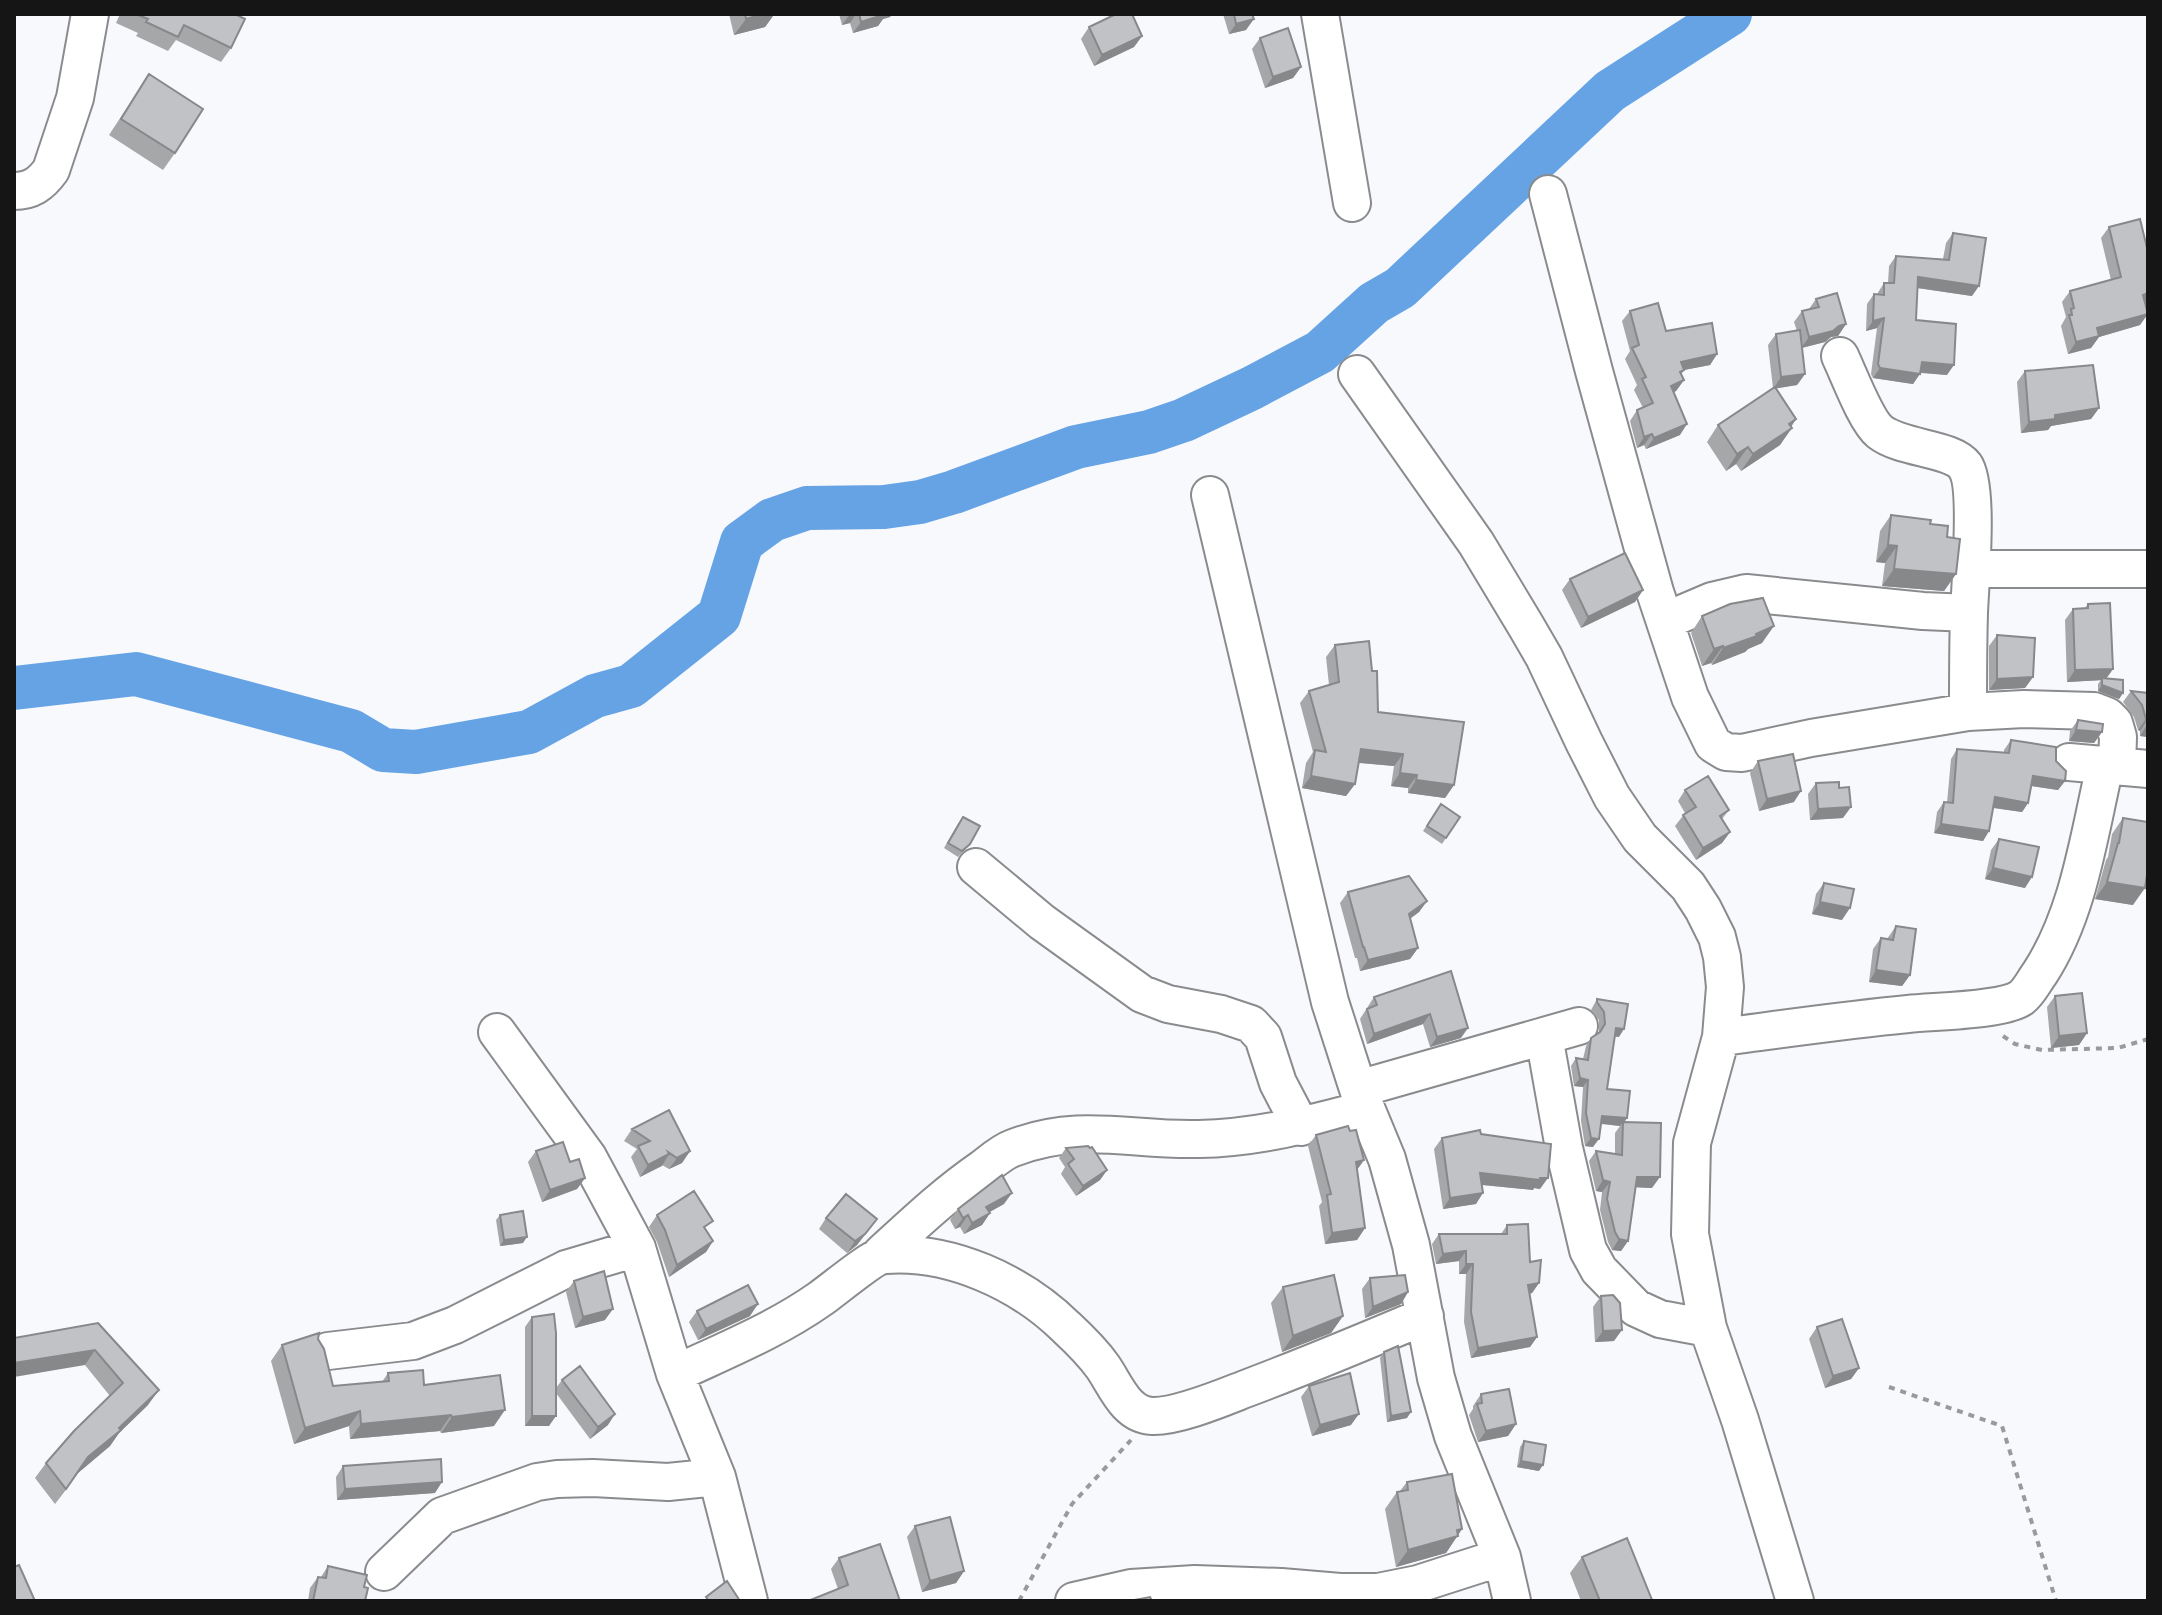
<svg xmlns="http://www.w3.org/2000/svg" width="2162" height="1615" font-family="'DM Sans',sans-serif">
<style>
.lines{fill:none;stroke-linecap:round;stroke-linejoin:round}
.river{stroke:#66a3e5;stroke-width:44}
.minor-casing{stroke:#8a8b8d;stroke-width:40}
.path{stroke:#999a9c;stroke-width:4;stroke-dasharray:6 6;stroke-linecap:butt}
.minor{stroke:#fff;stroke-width:36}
.wall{fill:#a5a7a9}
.shaded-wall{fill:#86888a}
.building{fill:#c0c2c5;stroke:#86888a;stroke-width:2}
</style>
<rect width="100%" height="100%" fill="#f8f9fd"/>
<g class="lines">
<path class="river" d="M14,688l122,-14 215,57 32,19 33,2 113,-20 66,-36 36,-10 88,-70 23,-74 30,-22 35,-12 77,-1 36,-5 34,-10 122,-45 73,-15 35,-12 68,-32 68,-36 54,-49 26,-15 210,-197 120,-77"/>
<defs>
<path id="minor" d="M1320,14l32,189
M14,191c17,0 27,-7 37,-21l24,-72 15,-84
M1548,194l46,177 61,221 35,105 23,47 13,8 16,1 69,-15 157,-26 56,-3 70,2 13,5 7,7 4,14 -1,29
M1840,356c9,19 26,65 40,76 22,17 72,16 85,34 14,20 5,119 4,147 -1,33 -1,66 -1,99
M1357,374l119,169 50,83 18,31 40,85 28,55 28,41 48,48 15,23 14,28 5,20 3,30 -4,50 -29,106 -2,91 18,94 32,92 55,181
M1210,495l120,507 28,87 29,70 24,86 25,133 17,58 49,121 10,44
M1971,569h177
M1665,621l47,-20 34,-8 177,18 46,2
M2069,762l79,7
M976,867l66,55 100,72 26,10 53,10 30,10 12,13 15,46 23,44
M497,1032l91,125 49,91 38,126 42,103 32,124
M1544,1036l20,112 24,102 11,20 37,38 24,11 48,9
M1721,1037c62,-8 124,-17 187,-23 26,-3 93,-3 113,-16 8,-6 13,-17 19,-25 39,-60 49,-138 65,-207
M1358,1089l221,-63
M881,1254c34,-31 63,-59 102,-86 9,-7 19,-16 30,-20 67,-26 118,-7 186,-9 57,-1 112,-15 167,-30
M328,1351l85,-10 42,-16 111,-56 71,-21
M675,1374c49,-23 101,-44 145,-75 13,-9 53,-43 65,-44 65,-5 135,27 181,72 13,12 27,26 37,40 13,19 23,48 49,49 25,1 70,-18 93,-27 61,-23 121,-48 180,-73
M384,1572l58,-56 95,-34 20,-3 36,-1 75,4 49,-5
M1074,1601l57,-13 64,-4 86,3 59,5h38l40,-8 84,-27"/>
</defs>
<use href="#minor" class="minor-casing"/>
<path class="path" d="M2003,1036l12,8 27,6 76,-2 30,-9
M1889,1387l113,39 54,175
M1019,1601l53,-97 59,-64"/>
<use href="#minor" class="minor"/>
</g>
<path class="wall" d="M120,14h115l-4,34 -10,14 -45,-22 -8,11 -32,-15 2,-3 -22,-10z
M729,14h50l-6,2 -8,11 -31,8z
M839,14h53l-2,3 -7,2 -5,7 -25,7 -3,-10 -8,2z
M1223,14h29l-6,16 -17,4z
M1089,27l53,9 -8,11 -40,19 -13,-27z
M1260,38l41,29 -8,11 -28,10 -13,-39z
M149,74l26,79 -12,17 -54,-35z
M2109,227l36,76 -5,22 -41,12 -8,11 -23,6 -7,-28 5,-9 -4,-15 8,-11 41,-11 -10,-42z
M1953,233l19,63 -55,-8 -1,32 31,55 -27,-2 -7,11 -40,-6 -2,-4 6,-46 -11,3 1,-27 7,-10h3l7,-11h4l1,-17 7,-10 47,3 3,-16z
M1816,299l30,25 -8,12 -7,1 -6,5 -23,6 3,26 -8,11 -22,3 21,31 -16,26 -39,26 -5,-7 -10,7 -19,-29 11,-17 55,-37 -5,-43 8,-11 21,-3 -3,-9 8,-11 7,-2z
M1630,311l36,20 51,23 -7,11 -26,5 -3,4 3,6 -8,11 -2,1 6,43 -34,14 -2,-4 -7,3 -7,-27 7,-11 6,-2 -9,-18 3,-5 -12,-26 5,-8 -8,-30z
M2025,371l74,37 -8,11 -40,7 -3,4 -27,3 -4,-51z
M1891,515l39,9 26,50 -12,17 -62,-5 3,-23 -9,-1 4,-31z
M1570,579l73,11 -8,12 -54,26 -19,-38z
M2088,604l25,65 -7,10 17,14 -4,6 -21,-8v-7l3,-4 -34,2 -2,-62 8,-11h11z
M1702,616l60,27 -14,6 -3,3 -33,13 -1,-2 -9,3 -11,-33z
M1997,635l36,42 -8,11 -36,2v-44z
M1335,645l37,26 6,41 76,73 -9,13 -37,-5v-5l-17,-2 3,-20 -36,-3 -3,21 -9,12 -44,-8 4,-25 7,-11 -13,-49 9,-12 20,-6 -3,-28z
M2131,691l17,2v44l-8,-1v-5l-2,-1 -4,-13 -11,-15z
M2078,720l24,12 -8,11 -25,-2 1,-10z
M2011,740l45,21 9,20 -7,9 -27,-4 -3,17 -6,9 -29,-4 -4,23 -6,10 -49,-8 3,-21 7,-10 3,1 4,-44 6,-10 47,4v-3z
M1758,761l36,41 -35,9 -9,-38z
M1816,783l23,5 4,30 -33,2 -2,-26z
M1685,790l44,20 -7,9 8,13 -8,11 -26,17 -21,-34 10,-13 -7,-12z
M1441,804l19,13 -18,27 -19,-13z
M2123,818l10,87 -38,-6 11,-39 2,-3 4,-23z
M959,822l7,27 -8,8 -14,-9z
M1999,839l26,49 -40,-9 6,-29z
M1824,883l18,37 -30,-6 4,-20z
M1348,892l79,9 -8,11 -9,6 8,30 -8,11 -50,12 -3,-13h-2l-15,-55z
M1896,926l14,49 -8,11 -33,-4 4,-33 8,-11 6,1z
M1451,971l10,67 -31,9 -7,-23 -56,20 -7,-25 14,-22z
M2055,996l32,37 -8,12 -28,3 -4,-41z
M1597,999l22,38 -4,-1 -8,53 18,33 27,66 -17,-1 -7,54 -7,10 -9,-1 -4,-8 -8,-32 2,-18 -6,-1 -7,-30 7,-10 19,3v-21l5,-7 -19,-2 -8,23 -8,-1 -4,-25 2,-34 -9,-1 -3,-20 5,-8 7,1 3,-13 5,-8 8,-6v-12l-8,-10z
M632,1129l58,22 -8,12 -13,6 -7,-4 -22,12 -9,-20 6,-8 -13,-8z
M1350,1131l14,29 -7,10 8,58 -8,12 -32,4 -6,-38 3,-4 -14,-56 8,-11z
M1481,1134l59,55 -6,-1 -1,2 -51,-5 -6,19 -33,5 -9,-60 8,-11z
M1066,1148l41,22 -7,10 -24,16 -15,-22 4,-7 -6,-9z
M536,1151l34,11 15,16 -8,11 -35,13 -14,-40z
M1004,1204l-15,8 1,1 -8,12 -18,9 -4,-7 -5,2 -5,-9 8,-11z
M500,1215l23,28 -23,3 -4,-26z
M657,1215l49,15 7,11 -7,11 -37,25 -12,-35 -8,-15z
M826,1218l51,1 -20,26 -10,8 -28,-24z
M1507,1225l23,37 9,21 -7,10 -2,1 7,43 -7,10 -59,11 -7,-36 2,-48h-7v-13l-23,3 -4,-20 7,-10h62z
M1370,1278l38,14 -7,12 -36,14 -3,-29z
M574,1281l31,39 -30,8 -9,-36z
M1283,1287l60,29 -12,17 -49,19 -11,-49z
M1601,1296l13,45 -19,1 -2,-35z
M697,1311l53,5 -52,24 -9,-18z
M532,1317l24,71 6,-8 46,45 -18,14 -34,-46 -7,33h-24v-99z
M98,1323l50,82 -29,28 -9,13 -32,27 -23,31 -20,-26 11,-15 64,-67 -25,-31z
M1817,1327l42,41 -8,11 -26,9 -16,-49z
M318,1339l15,47 49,-4 6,-9 36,12 70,41 -53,7 -1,-2 -90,8 -1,-13 -55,18 -23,-83 11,-16z
M1384,1352l23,66 -20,4 -7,-64z
M1309,1386l42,39 -39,11 -11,-39z
M1481,1394l35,30 -8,12 -30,6 -9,-27 4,-6v-3z
M1524,1441l15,30 -22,-4 3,-20z
M343,1466l92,27 -98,7 -1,-23z
M1407,1482l55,47 -16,24 -50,14 -11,-58 12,-17 3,-1z
M915,1526l49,45 -8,12 -34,9 -15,-55z
M1582,1557l69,44h-70l-11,-28z
M839,1558l61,43 -62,-12 -7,-20z
M328,1566l36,21 1,14h-57l2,-13 8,-11h3z"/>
<path class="shaded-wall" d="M763,14h16l-6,2 -8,11 -31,8 12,-16z
M850,14h6l-6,9 -8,2z
M882,14h10l-2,3 -7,2 -5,7 -25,7 8,-11z
M1254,19l-8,11 -17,4 7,-10z
M1142,36l-8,11 -40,19 8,-11z
M1301,67l-8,11 -28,10 8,-11z
M1918,277l61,9 -7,10 -61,-9z
M2148,293v9l-13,4 8,-11z
M2148,314l-8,11 -41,12 -8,11 -23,6 8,-12 21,-14z
M1884,318l-7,10 -11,3 7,-10z
M1846,324l-8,12 -7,1 -6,5 -24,6 8,-11z
M1717,354l-7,11 -26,5 -7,10 4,-18z
M1922,362l32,3 -7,10 -32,-3z
M1880,368l40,6 -7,10 -40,-6z
M1805,374l-8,11 -24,4 8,-12z
M1684,380l-8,11 -12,6 7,-11z
M2099,408l-8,11 -40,7 -3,4 -27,3 8,-11 26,-7z
M1796,419l-8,12 4,-3 -12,17 -39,26 12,-17z
M1687,424l-7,11 -34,14 8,-11z
M1652,434l-8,11 -7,3 7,-11z
M1748,447l-12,17 -10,7 11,-17z
M1888,545l9,1 -12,17 -9,-1z
M1894,569l62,5 -12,17 -62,-5z
M1643,590l-8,12 -54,26 7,-11z
M1774,626l-12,17 -14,6 -3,3 -33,13 11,-17z
M1723,646l-12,17 -9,3 12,-17z
M2113,669l-8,11 -38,2 8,-12z
M2033,677l-8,11 -36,2 8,-11z
M2102,685l21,8 -4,6 -21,-8z
M2146,719h2l-8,12 -2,-1z
M2147,725l1,12 -8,-1z
M2076,730l26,2 -8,11 -25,-2z
M1361,749l42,5 -9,12 -42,-4z
M1400,773l17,2 -9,13 -17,-2z
M1311,776l44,8 -9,12 -44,-8z
M2033,776l32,5 -7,9 -32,-5z
M1416,780l38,5 -9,13 -37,-5z
M1801,791l-7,11 -35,9 8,-12z
M1995,797l33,6 -6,9 -34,-5z
M1851,807l-8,11 -33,2 8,-11z
M1941,824l48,7 -6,10 -49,-8z
M1730,832l-8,11 -26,17 7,-12z
M1993,868l39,9 -7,11 -40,-9z
M2107,882l38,6 -12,17 -38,-6z
M1427,901l-8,11 -17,13 7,-11z
M1820,902l30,6 -8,12 -30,-6z
M1418,948l-8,11 -50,12 8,-11z
M1876,970l34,5 -8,11 -33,-4z
M1430,1014l-7,10 -56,20 7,-10z
M1468,1028l-7,10 -31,9 7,-10z
M1616,1028l8,1 -5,8 -8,-1z
M2087,1033l-8,12 -28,3 8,-12z
M1580,1078l8,2 -5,7 -9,-1z
M1602,1116l25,2 -5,8 1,-4 -3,4 -23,-3z
M1591,1138l8,1 -6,8 -8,-1z
M690,1151l-8,12 -13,6 8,-11z
M669,1154l-7,12 -22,11 8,-12z
M1364,1160l-8,11v-9z
M1107,1170l-7,10 -24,16 7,-10z
M1480,1173l68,5 -8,11 -6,-1 -1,2 -60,-6z
M1637,1177h23l-8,11 -23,-1z
M585,1178l-8,11 -35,13 8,-12z
M1603,1180l7,2 -8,10 -6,-1z
M1012,1193l-8,11 -25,14 7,-11z
M1483,1193l-7,11 -33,5 7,-11z
M990,1213l-8,12 -18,9 8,-11z
M968,1215l-8,12 -5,2 8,-11z
M877,1219l-20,26 -10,8 8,-12z
M1365,1228l-8,12 -32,4 7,-11z
M527,1237l-4,6 -23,3 4,-6z
M1619,1239l9,2 -7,10 -9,-1z
M713,1241l-7,11 -37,25 8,-12z
M1466,1251l-7,10 -23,3 7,-10z
M1466,1264h7l-7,10h-7z
M1539,1283l-7,10 -11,2 7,-10z
M1408,1292l-7,12 -36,14 8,-11z
M758,1304l-8,12 -52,24 8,-11z
M613,1309l-8,11 -30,8 8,-11z
M1343,1316l-12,17 -49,19 11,-16z
M1622,1330l-8,11 -19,1 8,-11z
M1537,1337l-7,10 -59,11 7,-10z
M95,1350l-10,15 -71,12v-14z
M1859,1368l-8,11 -26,9 8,-12z
M159,1390l-11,15 -29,28 -9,13 -32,27 -23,31 33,-47z
M505,1410l-11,16 -53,7 11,-16z
M360,1411l-11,15 -55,18 11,-16z
M1411,1412l-4,6 -20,4 4,-6z
M615,1414l-7,11 -18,14 8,-12z
M1359,1414l-8,11 -39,11 8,-11z
M451,1415l-11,16 -90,8 11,-15z
M532,1416h24l-7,10h-24z
M1516,1424l-8,12 -30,6 8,-11z
M1521,1461l22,4 -4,6 -22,-4z
M442,1482l-7,11 -98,7 8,-11z
M1462,1529l-16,24 -50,14 12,-17 49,-20z
M964,1571l-8,12 -34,9 8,-11z"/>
<path class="building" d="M136,14h99l10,5 -14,29 -47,-23 -6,12 -32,-15 2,-3z
M745,14h18l-17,5z
M859,14h27l-25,8z
M1116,14h16l10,22 -40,19 -13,-28z
M1234,14h18l2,5 -18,5z
M1288,28l13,39 -28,10 -13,-39z
M149,74l54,35 -28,44 -54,-34z
M2140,219l8,33v41l-5,2 5,19 -51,14 2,8 -23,6 -7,-27h3l-1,-6 3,-1 -4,-17 51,-14 -12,-50z
M1953,233l33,5 -7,48 -61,-9 -2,43 40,4 -2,41 -32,-3 -2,12 -40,-6 -2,-4 6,-46 -11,3 1,-27 10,1v-12h10l2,-27 53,4z
M1837,293l9,31 -7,2 -6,5 -24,6 -7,-26 17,-4 -3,-8z
M1658,303l8,28 46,-8 5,31 -36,8 3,8 -4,2 4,8 -13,6 16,38 -33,14 -2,-4 -8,3 -7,-27 16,-7 -11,-24 4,-2 -14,-29 7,-3 -9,-34z
M1800,330l5,44 -24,3 -5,-43z
M2093,365l6,43 -44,7v4l-26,3 -4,-51z
M1775,387l21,32 -7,5 3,4 -39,26 -5,-7 -11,7 -19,-29z
M1891,515l40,5 -1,4 18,2 -1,11 13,2 -4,35 -62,-5 3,-23 -9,-1z
M1625,553l18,37 -55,27 -18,-38z
M1763,598l11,28 -18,8 1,2 -34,12v-2l-9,3 -12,-33 28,-12z
M2110,603l3,66 -38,1 -2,-61 15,-1v-4z
M1997,635l38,3 -2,39 -36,2z
M1369,641l3,30h5l1,41 86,10 -10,63 -38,-5 1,-5 -17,-2 3,-19 -42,-5 -6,35 -44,-8 4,-26 11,2 -17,-61 30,-9 -4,-37z
M2102,678l21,2v13l-21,-8z
M2131,691l17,2v32v-6h-2l-4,-14z
M2078,720l25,4 -1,8 -26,-2z
M2011,740l45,7v14l10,10 -1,10 -32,-5 -5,27 -33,-6 -6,34 -48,-7 3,-22 9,1 4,-54 52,4z
M1793,754l8,37 -34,8 -9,-38z
M1708,776l21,34 -9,6 10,16 -27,16 -20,-33 13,-8 -11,-17z
M1839,782v6l10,-1 2,20 -33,2 -2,-26z
M1441,804l19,13 -14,21 -19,-12z
M963,817l17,9 -10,18 -8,7 -14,-8z
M2123,818l25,4v46l-3,20 -38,-6 11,-39h1z
M1999,839l40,8 -7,30 -39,-9z
M1409,876l18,25 -18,13 9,34 -50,12 -4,-13h-1l-15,-55z
M1824,883l30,6 -4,19 -30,-6z
M1896,926l20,3 -6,46 -34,-5 5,-32 12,2z
M1451,971l17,57 -31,9 -7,-23 -56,20 -7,-25 10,-4 -3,-8z
M2082,993l5,40 -28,3 -4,-40z
M1597,999l31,5 -4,25 -8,-1 -9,61 23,2 -3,27 -25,-2 -3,23 -8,-1 -5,-25 2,-33 -8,-2 -4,-20 12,2 3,-22 9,-6 5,-8 -1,-12 -7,-10z
M669,1110l21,41 -13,7 -9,-6 1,2 -21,11 -10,-19 12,-5 -18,-12z
M1623,1122l38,1 -1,54h-23l-9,64 -9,-2 -4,-7 -8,-33 3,-17 -7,-2 -7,-29 26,4z
M1348,1126l2,5 6,-1 8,30 -8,2 9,66 -33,5 -5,-38 4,-1 -15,-59z
M1480,1130l1,4 70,10 -3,34h-8v2l-60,-7 3,20 -33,5 -8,-60z
M563,1142l7,20 9,-3 6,19 -35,12 -14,-39z
M1088,1146l2,2 2,-1 15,23 -24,16 -15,-22 6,-5 -8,-11z
M1002,1175l10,18 -26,14 4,6 -18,10 -4,-8 -5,3 -5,-9z
M694,1191l19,30 -9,6 9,14 -36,24 -12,-35 -8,-15z
M846,1194l31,25 -12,15 -10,7 -29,-23z
M523,1211l4,26 -23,3 -4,-25z
M1528,1224l2,38 11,-2 -2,23 -11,2 9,52 -59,11 -7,-36 2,-48h-7v-13l-23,3 -4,-20h68v-9z
M604,1271l9,38 -30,8 -9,-36z
M1334,1275l9,41 -50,20 -10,-49z
M1405,1275l3,17 -35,15 -3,-29z
M748,1285l10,19 -52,25 -9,-18z
M1613,1295l7,8 2,27 -19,1 -2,-35z
M554,1314l2,19v83h-24v-99z
M1842,1319l17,49 -26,8 -16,-49z
M98,1323l61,67 -40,38 2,2 -33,27 -22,32 -20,-26 28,-32 49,-48 -28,-33 -81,13v-25z
M319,1333l-1,6 6,10 9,37 56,-5 -1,-8 35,-3 1,15 76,-10 5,35 -53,7 -1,-2 -90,9 -1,-13 -55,17 -23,-83z
M1398,1346l13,66 -20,4 -7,-64z
M580,1366l35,48 -17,13 -36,-47z
M1350,1373l9,41 -39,11 -11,-39z
M1509,1389l7,35 -30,7 -9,-27 5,-1 -1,-9z
M1524,1441l22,4 -3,20 -22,-4z
M441,1459l1,23 -97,7 -2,-23z
M1452,1474l10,55 -5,1 1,6 -50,14 -11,-58 11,-2 -1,-8z
M950,1517l14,54 -34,10 -15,-55z
M1627,1538l25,62 -3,1h-49l-18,-44z
M880,1544l20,57h-92l40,-16 -9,-27z
M19,1565l16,36h-21v-34z
M328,1566l39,9 -3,12 4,1 -3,13h-52l5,-24 8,1z
M727,1581l13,20h-31l-3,-4z
M1150,1597l2,4h-23z"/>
<rect width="2162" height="1615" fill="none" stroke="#151516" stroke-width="32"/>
</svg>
